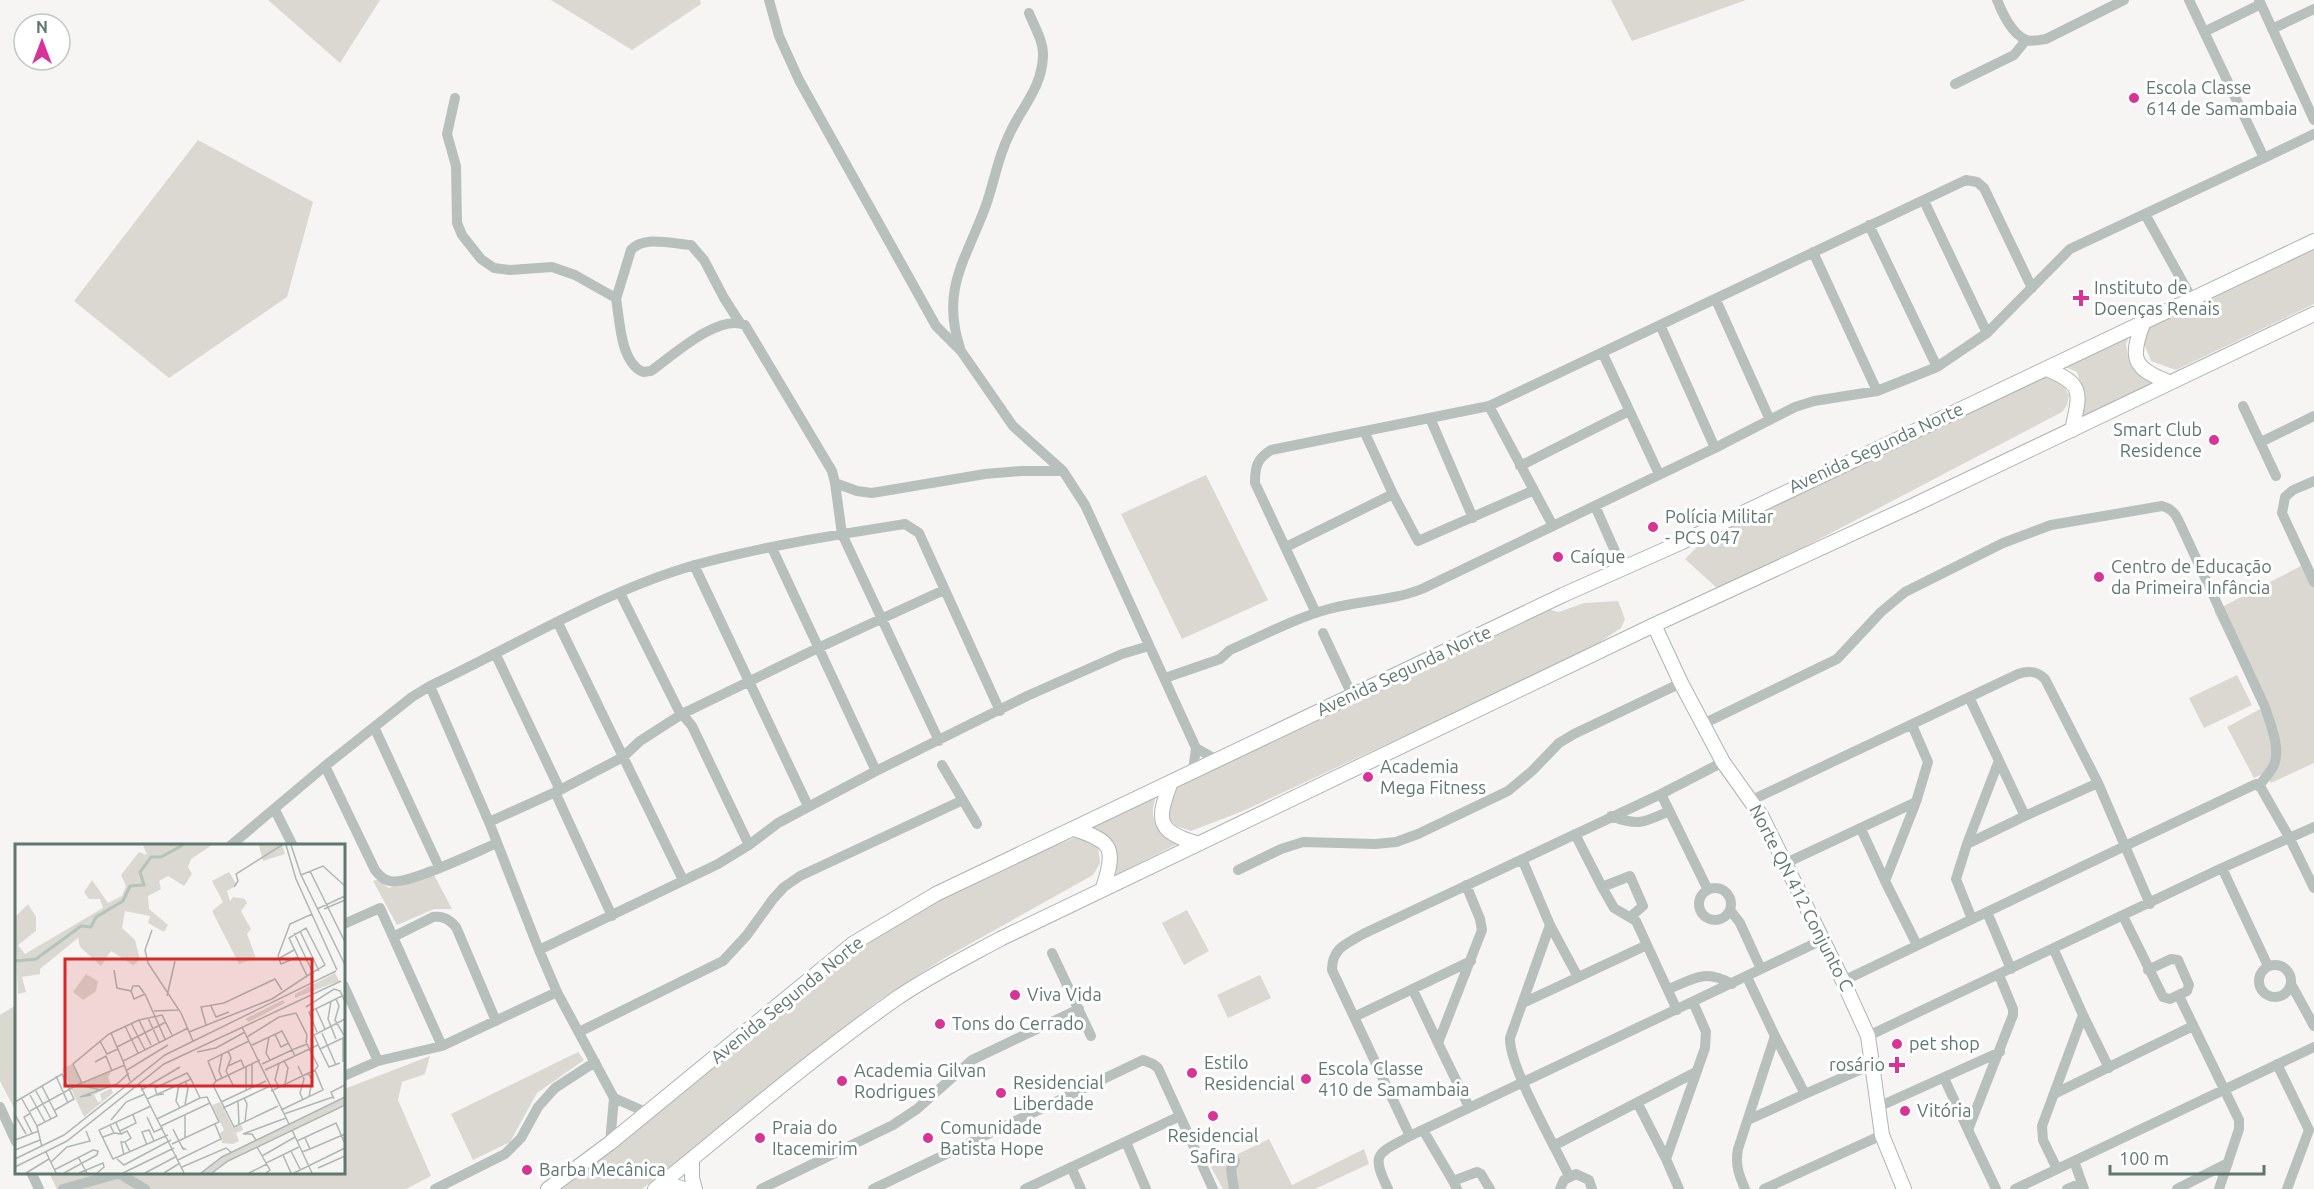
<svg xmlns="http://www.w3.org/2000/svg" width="2314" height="1189" font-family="Ubuntu,sans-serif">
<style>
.green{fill:#dad8d1}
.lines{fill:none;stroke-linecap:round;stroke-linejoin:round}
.secondary-casing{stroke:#aab5b1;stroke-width:16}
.street{stroke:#b7c0bd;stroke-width:10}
.secondary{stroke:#fff;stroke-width:14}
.poi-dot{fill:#d83497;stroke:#fff;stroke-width:2}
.labels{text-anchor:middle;stroke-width:6;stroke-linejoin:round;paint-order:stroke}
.poi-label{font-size:18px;fill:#5f786f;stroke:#fff;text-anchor:start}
.street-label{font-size:18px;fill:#5f786f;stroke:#fff}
.inset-river{fill:none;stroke:#b3c4ba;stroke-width:3}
.inset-road{fill:none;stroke:#acb8b3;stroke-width:1.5}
.view{fill:#d62828;fill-opacity:0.15;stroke:#d62828;stroke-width:3}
.inset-edge{fill:none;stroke:#5f786f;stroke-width:3}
</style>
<rect width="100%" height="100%" fill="#f7f5f4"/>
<path class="green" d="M268,0h112l-40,63z
M551,0h149l1,4 -69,46z
M1611,0h135l-114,41z
M198,140l115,62 -26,95 -118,81 -95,-77z
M2314,246v58l-138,66 -25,-9 -9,-22 11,-18z
M2131,332l-5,12 3,18 24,21 -72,35 4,-20 -8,-26 -14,-6z
M2051,377l9,4 9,14 -2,10 -5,7 -290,152 -54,25 -33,-30 28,-28 331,-153z
M1206,475l62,125 -86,39 -61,-125z
M2305,564l9,19v180l-43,20 -6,-10 -11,5 -27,-51 35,-19 -48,-97z
M1618,601l7,18 -4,9 -34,23 -344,160 -52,20 -15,-5 -10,-10 7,-31 370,-177 16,4 25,-9z
M2237,675l15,30 -48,23 -15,-30z
M1157,794c-10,25 -1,37 20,50l-61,31c2,-26 0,-38 -25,-48z
M1074,838l13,1 11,8 2,16 -7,12 -150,84 -65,42 -236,188h-81l295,-243 82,-50z
M433,873l19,36h-18l-37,16 -24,-44 4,-1 12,8z
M1187,910l22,41 -25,14 -22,-42z
M1260,975l11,23 -43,20 -11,-23z
M16,1005v107l-16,-31v-66z
M578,1052l6,8 -47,33 -27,49 -37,18 -22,-46z
M430,1056l-5,18 -23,8 -4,18 33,76 -25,13h-349l-8,-16 295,-1v-83z
M1269,1139l23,46 72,-36 5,15 -54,25h-92l-12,-22z"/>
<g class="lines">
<defs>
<path id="secondary" d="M2144,321c-14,36 -13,47 25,61
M2047,369c38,16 33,24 25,61
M1654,625l27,58 42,79 39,55 81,164 25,55 14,99 22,54
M1171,782c-14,37 -16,49 25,61
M1074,829c39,12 42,20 29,59
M692,1160v18l3,11
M663,1182l21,7
M548,1189l62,-46 244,-200 82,-49 627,-299 119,-53 632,-301
M655,1189c79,-64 158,-132 242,-191 32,-22 68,-40 103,-59l654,-314 260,-120 400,-191"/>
</defs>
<use href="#secondary" class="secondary-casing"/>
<path class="street" d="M769,0l10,36 20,44 137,246 25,25 52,75 50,45 22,34 111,243 -3,23
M1997,0c6,14 14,33 29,40 5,2 14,0 20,-1l78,-39
M2259,0l55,120
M2272,29l42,-20
M2204,32l57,-28
M1955,84l59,-29 12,-15
M455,98l-8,36 9,32 1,57 5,12 19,24 13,9 16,2 42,-3 23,8 39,22 2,2c4,21 4,63 27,73l8,-1c21,-15 68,-58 94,-46l87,146 3,12 7,51 97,207
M2264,158l50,-24
M1924,201l63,132
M2145,214l47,85
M1869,225l68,142
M1813,252l64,139
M616,299l15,-49c14,-15 41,-6 60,-5l13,15 20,38 16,25
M1716,300l54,120
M1661,327l54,121
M960,348c-19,-58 5,-87 25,-140 9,-24 12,-49 24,-73 12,-27 33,-47 34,-79 1,-14 -9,-30 -14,-43
M1603,354l56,120
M1489,406l64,120
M2243,406l33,70
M1430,418l43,100
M1364,431l29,63 25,47 114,-50
M2261,442l53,-26
M1520,466l109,-55
M2314,481l-21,9 -8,7 -3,16 32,69
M835,483l22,8 15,2 113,-19 36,-3h42
M1595,506l27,61
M1286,547l107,-53
M772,548l104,223
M694,565l114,241
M620,593l58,116 14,17 57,119
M1316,613l-61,-130c0,-17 2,-24 16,-33l218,-44 477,-226 11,2 7,6 48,100
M558,623l125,257
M1323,633l29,62
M496,655l64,135
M1165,678l55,-19 10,-9c32,-14 65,-32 99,-41 32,-9 65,-8 95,-21l291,-140 80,-41 19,-6 63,-10 60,-24 50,-34 83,-84 194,-91 -75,-158
M430,686l59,136 50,128
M1969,697l56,119 73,-33
M1703,724l134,-65 44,-47 24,-20 98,-49 48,-18 111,-19c12,3 15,11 20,22l83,179c5,17 16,40 9,58 -4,8 -10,14 -15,21
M1912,725l16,37 -12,40 -31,79 32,64
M375,729l64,138
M1196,748l21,12
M942,765l35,59
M325,766l50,104c4,5 8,10 15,11 16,5 88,-30 107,-38
M555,792l57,124
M1661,794l47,96
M1752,800l266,-126c11,-4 19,-3 27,5l53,104 27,63 131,-62 5,4 28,49 25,51
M275,810l18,36
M1611,816c26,10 33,7 58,-5
M489,822l71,-32 63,-33 17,-16 42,-27 136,-66 126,-58
M1861,829l24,52
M1575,834l27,53
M1967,844l31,-81
M230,846l95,-80 87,-69 18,-11c85,-40 176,-96 265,-121 69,-19 140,-30 210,-41l14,9 81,178
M1522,859l28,66 -40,113c-1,29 45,108 59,138
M1786,863l130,-61
M2222,868l46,98
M1238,870l43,-21 22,-7 72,2 21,-2 22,-8 90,-43 24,-20 27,-28 15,-9 107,-51
M1466,885l14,34 2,11 -44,113 31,64
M1699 904a16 16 0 1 1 32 0a16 16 0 1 1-32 0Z
M1730,910l10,13 21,46
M1987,912l24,57
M2123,916l40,81 7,2 17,-8 2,-6 -11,-25 -7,-1 -23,11
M1630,917l13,-11 -13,-30 -28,11 12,21 22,13 11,24
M1972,919l-16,-40 11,-35 58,-28
M344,924l36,-16 62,138
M1550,925l28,52
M393,937l40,-20c10,-1 16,2 23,10l40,94
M2054,950l29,65 -41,111 1,14 14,29
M1052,953l39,83
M2259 981a16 16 0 1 1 32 0a16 16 0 1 1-32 0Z
M1843,981l282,-135 25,58
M2291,984l23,42
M344,986l34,75
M1669,989c26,-11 36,-20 63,-5
M1413,990l25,53
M2179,996l60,124v9l-20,60
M1523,1003l124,-58 30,65
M2083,1015l26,53
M1354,1017l117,-56
M579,1032l144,-71 24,-26 26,-36 11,-12 16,-11 163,-76
M1775,1036l30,58 66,-29
M1868,1036l354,-168 92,-41
M2277,1064l32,66 -22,59
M344,1076l34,-15 64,-15 115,-54
M1944,1078l24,52
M2054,1094l139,-68
M614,1098l34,15
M1638,1104l28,55
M0,1107l16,35
M1878,1107l122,-55
M1748,1120l57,-26
M1423,1130l30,51
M1410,1136l412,-196
M1126,1142l20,47
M610,1143l4,-45 -57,-106 -18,-42 179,-86 31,-19 29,-22 98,-52 151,-75 95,-42 27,-8
M1555,1145l141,-73
M2074,1161l10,28
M1071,1167l10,22
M31,1172l8,17
M120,1174l25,15
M63,1189l61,-17
M435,1189l70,-35 16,-16 17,-31 17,-19 40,-26
M761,1189l132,-64 24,-16 55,-49 107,-51
M873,1189l270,-129 10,4 5,4 22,48
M1025,1189l155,-73 33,73
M1234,1189l-3,-20 4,-8
M1388,1189c-18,-37 -10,-35 22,-53l-78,-166c0,-22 14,-26 31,-36l298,-140 62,-32
M1457,1189l-4,-8 24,-9 4,2 9,15
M1560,1189l4,-9 12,-6 13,6 3,9
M1679,1189l-13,-30 39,-111 1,-16 -13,-30
M1745,1189c-6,-14 -10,-24 -7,-40l37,-113 -28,-59
M1764,1189l118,-54
M1996,1189l-28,-59 45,-115v-6l-14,-34
M2015,1189l299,-142
M2067,1189l14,-6
M2177,1189l51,-26"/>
<use href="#secondary" class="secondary"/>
</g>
<g class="poi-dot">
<circle cx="2134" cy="98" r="6"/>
<path d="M2078 289h6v6h6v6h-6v6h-6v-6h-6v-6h6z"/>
<circle cx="2214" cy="440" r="6"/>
<circle cx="1653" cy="527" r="6"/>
<circle cx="1558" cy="557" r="6"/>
<circle cx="2099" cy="577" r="6"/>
<circle cx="1368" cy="777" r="6"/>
<circle cx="1015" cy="995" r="6"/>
<circle cx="940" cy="1024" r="6"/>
<circle cx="1897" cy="1044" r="6"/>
<path d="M1894 1056h6v6h6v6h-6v6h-6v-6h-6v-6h6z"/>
<circle cx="1192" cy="1073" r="6"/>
<circle cx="1306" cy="1079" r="6"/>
<circle cx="842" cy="1081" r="6"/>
<circle cx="1001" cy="1093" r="6"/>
<circle cx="1905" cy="1111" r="6"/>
<circle cx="1213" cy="1116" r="6"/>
<circle cx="760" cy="1138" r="6"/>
<circle cx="928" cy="1138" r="6"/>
<circle cx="527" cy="1170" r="6"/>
</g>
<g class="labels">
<g class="poi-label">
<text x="2146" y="94">Escola Classe<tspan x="2146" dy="21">614 de Samambaia</tspan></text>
<text x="2094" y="294">Instituto de<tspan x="2094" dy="21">Doenças Renais</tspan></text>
<text x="2202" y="436" text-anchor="end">Smart Club<tspan x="2202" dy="21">Residence</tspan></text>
<text x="1665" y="523">Polícia Militar<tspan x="1665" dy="21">- PCS 047</tspan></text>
<text x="1570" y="563">Caíque</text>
<text x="2111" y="573">Centro de Educação<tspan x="2111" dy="21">da Primeira Infância</tspan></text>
<text x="1380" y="773">Academia<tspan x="1380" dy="21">Mega Fitness</tspan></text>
<text x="1027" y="1001">Viva Vida</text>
<text x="952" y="1030">Tons do Cerrado</text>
<text x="1909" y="1050">pet shop</text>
<text x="1204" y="1069">Estilo<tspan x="1204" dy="21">Residencial</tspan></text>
<text x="1885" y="1071" text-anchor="end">rosário</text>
<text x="1318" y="1075">Escola Classe<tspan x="1318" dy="21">410 de Samambaia</tspan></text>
<text x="854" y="1077">Academia Gilvan<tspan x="854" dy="21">Rodrigues</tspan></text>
<text x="1013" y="1089">Residencial<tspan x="1013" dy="21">Liberdade</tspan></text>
<text x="1917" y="1117">Vitória</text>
<text x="772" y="1134">Praia do<tspan x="772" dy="21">Itacemirim</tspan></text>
<text x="940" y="1134">Comunidade<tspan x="940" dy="21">Batista Hope</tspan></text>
<text x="1213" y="1142" text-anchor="middle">Residencial<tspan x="1213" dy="21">Safira</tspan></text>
<text x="539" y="1176">Barba Mecânica</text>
</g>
<g class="street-label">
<text transform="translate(1876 448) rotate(-25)" y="6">Avenida Segunda Norte</text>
<text transform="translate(1404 671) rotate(-25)" y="6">Avenida Segunda Norte</text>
<text transform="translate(1801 898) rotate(63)" y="6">Norte QN 412 Conjunto C</text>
<text transform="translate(787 1000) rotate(-39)" y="6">Avenida Segunda Norte</text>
</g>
</g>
<g transform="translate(15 844)">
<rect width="330" height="330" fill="#f7f5f4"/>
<path d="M128,1h69l-21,14 -3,8 4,7 -8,12 -16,-10 -9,5 2,8 -13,7 1,13 19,16 -4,7 -16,-9 2,-7 -25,-5 -3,17 13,12 5,20 -7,5 -22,-14 -10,15 -21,-19 -2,-9 -38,31v5l-18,3 4,15 -8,2 -3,-77 13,-13 8,13v14l-18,14 7,9 78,-46 -3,-9h-11l-5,-7 8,-12 16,23 14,-7 4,-10 -5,-11 18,-23 8,3zM244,1h23l3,9 -22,7zM214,28l8,13 -10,6 3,10 3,-4 12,2 2,4 -6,8 10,18 -4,5 9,24 -17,6 -27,-53 11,-9 -11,-21zM320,129l4,8 -44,17v-4zM71,130l12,7 -2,10 -13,9 -10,-8zM268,156l2,3 -36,19 -4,-3zM57,220l10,19 29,-11 -3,5 3,8 -17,10 4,7 4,-1 -2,-7 11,-6 2,5 -29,24 -22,-48zM330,253v7l-112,54 -22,15h-11l22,-17zM205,258l13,26 8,-3 2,5 -7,3 3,8 -6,3 -11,-1 -2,-10 4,-3 -12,-25z" fill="#dad8d1"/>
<path class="inset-river" d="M0,117l21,-2 45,-33 10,1 5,-10 27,-16 7,-15 14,-1 -4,-13 11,-15h10l22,-12"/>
<path class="inset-road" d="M271,1l10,34 41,91M276,1l10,30 44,90M295,27l35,71M286,31l22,-9 22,20M219,43l4,-6 -2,-7 46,-29M302,65l28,-13M309,65l21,-9M137,86l-7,20 3,13 33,50 12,28M285,87l19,40M279,89l19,40M283,113l-17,7 -3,-8 12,-32 22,-10M263,115l16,-9M99,126l3,18 14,3 3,8 11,-5 20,45M116,147l2,-5h6l5,7M152,152l8,-35M321,155l3,7 -4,14 10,17M316,157l-3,18 8,20M196,162l5,11 13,-5M291,163l28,-18 6,2 5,10M301,165l9,20M139,167l24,-1M133,174l11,24M330,175l-31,16 6,14 25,-12M124,176l12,25M116,179l14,27M191,181l-5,-18 23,-4 51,-24 7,11M110,182l13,27M227,183l47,97M174,188l83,-33 35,-23 -18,-38 17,-10 19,37 -18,11M302,188l-8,-20 33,-16M96,189l12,28M307,189l14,32M260,190l6,13 8,-4M232,193l32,-20 17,-4 11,22 -1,8M254,193l-3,16 4,7M328,194v24M85,197l7,13 11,-5M234,197l-41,20 8,20 -3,4 21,42 44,-21M237,201l30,-14 10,19 15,-6 11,22 -3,4 8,20 -42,20M102,203l49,-25M305,205l9,18 11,-4M213,207l3,7 -5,13 7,14M182,208l19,-4 29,-16M207,210l-3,17 3,7M269,217l4,7 -3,16M80,218l11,-6 6,15M237,220v23M247,220l30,-14 3,6M264,220l-4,16 4,7M110,221l-43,18 -9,-19 36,-30 30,-14 23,-5 10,20M213,222l13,-6 3,7M231,222v24M283,222l6,13 -4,14 3,7M112,226l41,-25M250,226l53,-25M293,229l4,7 -3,17M41,232l12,27M115,237l-7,-20 65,-33M201,237l44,-21M124,239l45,90M164,240l-3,17 4,7M63,241l24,5M126,246l39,-23M21,247l15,28M256,247l44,-21M149,250l-7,1 -2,-7 32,-15 4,6M15,251l15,27M76,251l-11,2 37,-13 12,-11M229,254l3,6 -2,18M7,255l15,27 5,21M132,255l44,-20 9,19 7,-1 12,25 -47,22M319,255l-3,-7 14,-7M223,257l1,24M0,258l47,-28 12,25 -19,11M206,258l45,-21M170,261l3,-17 -3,-7M136,262l-52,24 14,29 55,-24M208,264l45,-21M15,267l51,-28M16,269l-7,4 8,16M269,270l49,-17M0,271l11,19M170,271v23M132,273l7,15 9,-4M142,275l43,-21M96,276l15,-18 19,-8M22,282l20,-10 -15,-30M146,282l49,-23M158,285l10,20h2l-3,-2M277,286l20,43M105,287l16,-8 -3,-8M99,289l7,1 -5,-11M106,290l6,-3 4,7 -6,4M88,293l11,-4 -4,-8M0,296l24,-9M241,296l-4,-6h-9l43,-16M282,297l39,-18 9,21M132,301l-5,-13 7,-2 5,11M242,303l9,16M295,305l35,-15M0,306l25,-10M276,307l9,18M31,308l10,21M287,308l8,-3 -5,-11M109,311l-3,-13h4l5,10M268,311l8,18M247,312l33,-19M63,313l9,16M0,315l49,-24 101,-80 171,-84M102,315l7,6 47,-25M163,316l43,-21 -6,-15M36,318l16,-15 23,-6 -4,-10M0,323l52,-26 97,-77 177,-83M167,323l44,-19 5,4M303,324l27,-12M39,326l39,-20 5,1 -1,4 -33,18M11,329l23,-14M64,329l24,-10 1,4 -7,6M108,329l51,-25M130,329l32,-17M149,329l16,-10M186,329l21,-16 123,-60M197,329l16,-12 117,-56M234,329l18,-9M251,329l4,-3 -4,-7 33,-16M279,329l51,-25"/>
<path class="view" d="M50,115h247v127h-247z"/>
<rect width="330" height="330" class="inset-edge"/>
</g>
<g transform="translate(42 42)"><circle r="28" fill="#ffffff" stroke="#bfc9c5" stroke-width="1.5"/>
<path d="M0-4.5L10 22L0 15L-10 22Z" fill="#d83497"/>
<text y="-9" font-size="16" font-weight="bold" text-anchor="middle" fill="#5f786f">N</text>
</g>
<path d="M2110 1165v9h154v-9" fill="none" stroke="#5f786f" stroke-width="3"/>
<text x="2119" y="1165" font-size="18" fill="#5f786f" stroke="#ffffff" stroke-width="4.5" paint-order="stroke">100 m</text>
</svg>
